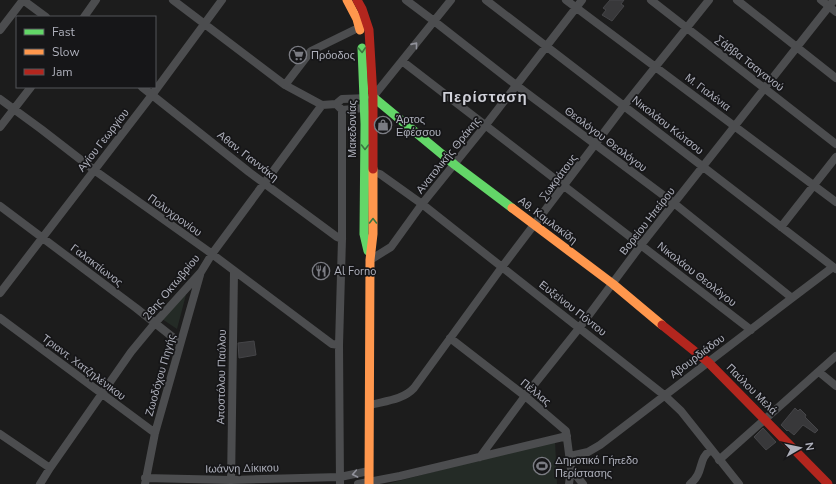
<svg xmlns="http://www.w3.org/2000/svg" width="836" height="484" font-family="'Nunito Sans',sans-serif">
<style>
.green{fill:#242b26}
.building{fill:#38383a;stroke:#454548}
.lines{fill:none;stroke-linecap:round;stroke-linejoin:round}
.street{stroke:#4c4d4f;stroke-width:8}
.fast{stroke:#63d668;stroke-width:9}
.slow{stroke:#ff974d;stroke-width:9}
.jam{stroke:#b3261e;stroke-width:9}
.oneway{stroke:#91929b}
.oneway2{stroke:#3c7640}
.labels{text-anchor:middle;stroke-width:3.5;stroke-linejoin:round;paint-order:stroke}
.poi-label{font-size:11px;fill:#aeb0bb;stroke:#161618;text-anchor:start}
.street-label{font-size:11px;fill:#aeb0bb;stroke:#161618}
.district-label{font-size:15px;font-weight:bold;letter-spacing:1px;fill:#cfd0d8;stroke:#161618}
</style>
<rect width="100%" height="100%" fill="#1c1c1c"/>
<path class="green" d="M188,287l-11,42 -15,-10z
M555,440l2,44h-170z"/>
<path class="building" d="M610,0h14l-3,4 3,2 -12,15 -10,-6 4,-5 -3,-2z
M254,341l2,14 -17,3 -1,-15z
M795,408l3,3 2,-2 6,6 -1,2 13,13 -3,3 -12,-8 -9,10 -6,-5 -1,1 -6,-6z
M763,428l13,14 -10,8 -12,-13z"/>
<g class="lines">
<path class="street" d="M23,0l23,17
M173,0l112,85 37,20 14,-1 6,-5 27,-1
M406,0l28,21 82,64 159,119 117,94
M486,0l350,269
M566,0l270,202
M651,0l185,144
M737,0l99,78
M821,0l15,12
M84,17l12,-17
M0,30l23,-30
M402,61l349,269
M285,85l26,-34 43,-21
M142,87l107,85 88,65 5,2
M0,99l41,30 53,41 114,81 124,93 7,1
M338,106l4,4 22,-2 87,-108
M0,127l31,-40
M373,172l7,2 42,30 242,191 17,16 58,73
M0,206l136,102 44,35
M781,227l55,-70
M370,260l21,-13 31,-43 63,-78 97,-126
M0,293l152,-198 70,-95
M0,318l155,115
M450,338l75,58 41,35 5,38 -2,15
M819,372l17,14
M370,405c15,-4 33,-5 44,-17l88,-121 122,-161 85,-106
M0,434l50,34
M570,456l18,-4 12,-7 192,-147 41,-31
M480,457l45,-61 55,-69 61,-82 193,-245
M719,460l117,-104
M571,469l12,15
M145,478l86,2 109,-3 29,-6
M40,484l10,-16 81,-116 24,-29 46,-51 11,-18 110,-149
M145,484l10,-51 45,-158
M231,484l3,-213
M340,484l-1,-139 3,-106v-129
M358,484l42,-8 167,-40
M690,484c15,-12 7,-25 21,-34"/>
<path class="fast" d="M362,48l3,76 -1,110 4,17
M373,97l82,68 57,43"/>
<path class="slow" d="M347,0l10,19 3,11
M512,208l101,76 49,41
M369,484l1,-224 3,-26v-65"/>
<path class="jam" d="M357,0l5,9 7,21 4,67v72
M662,325l46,37 120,122"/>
</g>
<defs><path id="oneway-chevron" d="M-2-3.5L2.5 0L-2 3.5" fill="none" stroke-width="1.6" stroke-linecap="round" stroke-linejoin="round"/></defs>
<g class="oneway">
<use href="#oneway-chevron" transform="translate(415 45) rotate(-51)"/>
<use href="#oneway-chevron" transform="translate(355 474) rotate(169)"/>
</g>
<g class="oneway2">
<use href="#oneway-chevron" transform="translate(362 50) rotate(87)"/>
<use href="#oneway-chevron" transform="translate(365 147) rotate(90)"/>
<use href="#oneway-chevron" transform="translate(373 221) rotate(-90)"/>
</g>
<defs>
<symbol id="supermarket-ring" viewBox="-11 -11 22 22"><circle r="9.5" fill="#161618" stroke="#7b7c83" stroke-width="1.5"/><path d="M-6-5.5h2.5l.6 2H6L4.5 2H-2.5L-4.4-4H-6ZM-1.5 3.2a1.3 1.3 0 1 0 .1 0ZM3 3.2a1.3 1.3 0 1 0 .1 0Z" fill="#7b7c83"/></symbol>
<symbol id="shop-ring" viewBox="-11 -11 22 22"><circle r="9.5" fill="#161618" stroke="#7b7c83" stroke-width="1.5"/><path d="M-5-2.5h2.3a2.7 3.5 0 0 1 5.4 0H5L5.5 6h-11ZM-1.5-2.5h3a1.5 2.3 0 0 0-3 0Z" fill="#7b7c83"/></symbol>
<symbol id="restaurant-ring" viewBox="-11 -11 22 22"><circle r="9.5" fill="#161618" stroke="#7b7c83" stroke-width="1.5"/><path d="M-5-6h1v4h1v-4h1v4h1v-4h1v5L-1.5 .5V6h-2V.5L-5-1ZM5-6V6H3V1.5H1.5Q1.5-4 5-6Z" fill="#7b7c83"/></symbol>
<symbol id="stadium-ring" viewBox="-11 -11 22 22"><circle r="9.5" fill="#161618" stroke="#7b7c83" stroke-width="1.5"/><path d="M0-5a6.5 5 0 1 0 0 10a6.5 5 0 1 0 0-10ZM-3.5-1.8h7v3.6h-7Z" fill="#7b7c83"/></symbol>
</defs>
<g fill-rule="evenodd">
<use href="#supermarket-ring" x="288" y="45" width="20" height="20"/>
<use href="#shop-ring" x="373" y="115" width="20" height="20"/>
<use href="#restaurant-ring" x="311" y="261" width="20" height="20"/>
<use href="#stadium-ring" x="532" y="456" width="20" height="20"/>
</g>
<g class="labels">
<g class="poi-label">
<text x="311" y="59">Πρόοδος</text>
<text x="396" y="123">Άρτος<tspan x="396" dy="13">Εφέσσου</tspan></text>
<text x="334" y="275">Al Forno</text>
<text x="555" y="464">Δημοτικό Γήπεδο<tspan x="555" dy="13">Περίστασης</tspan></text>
</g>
<g class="street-label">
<text transform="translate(750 63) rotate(38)" y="4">Σάββα Τσαγανού</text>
<text transform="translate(708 92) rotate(37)" y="4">Μ. Γιαλένια</text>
<text transform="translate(668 125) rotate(38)" y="4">Νικολάου Κώτσου</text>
<text transform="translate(352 129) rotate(-90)" y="4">Μακεδονίας</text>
<text transform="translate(606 139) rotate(37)" y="4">Θεολόγου Θεολόγου</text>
<text transform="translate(103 140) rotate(-52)" y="4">Αγίου Γεωργίου</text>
<text transform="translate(448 155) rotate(-51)" y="4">Ανατολικής Θράκης</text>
<text transform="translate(248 156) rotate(38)" y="4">Αθαν. Γιαννάκη</text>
<text transform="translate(558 177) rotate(-53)" y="4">Σωκράτους</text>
<text transform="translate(175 215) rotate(36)" y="4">Πολυχρονίου</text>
<text transform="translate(548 220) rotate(37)" y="4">Αθ. Καμλακίδη</text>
<text transform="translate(647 221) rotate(-52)" y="4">Βορείου Ηπείρου</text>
<text transform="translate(97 265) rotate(37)" y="4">Γαλακτίωνος</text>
<text transform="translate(697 274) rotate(38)" y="4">Νικολάου Θεολόγου</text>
<text transform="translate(171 287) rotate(-50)" y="4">28ης Οκτωβρίου</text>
<text transform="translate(573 308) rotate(38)" y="4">Ευξείνου Πόντου</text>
<text transform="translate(697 356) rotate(-37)" y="4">Αβουρδιάδου</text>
<text transform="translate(84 367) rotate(37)" y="4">Τριαντ. Χατζηλένικου</text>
<text transform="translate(160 375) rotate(-74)" y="4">Ζωοδόχου Πηγής</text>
<text transform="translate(221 377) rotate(-89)" y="4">Αποστόλου Παύλου</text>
<text transform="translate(752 389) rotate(45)" y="4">Παύλου Μελά</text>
<text transform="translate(536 392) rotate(39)" y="4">Πέλλας</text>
<text transform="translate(242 468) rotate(-1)" y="4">Ιωάννη Δίκικου</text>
</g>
<g class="district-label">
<text x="485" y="102">Περίσταση</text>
</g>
</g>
<rect x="16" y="16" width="140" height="72" fill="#161618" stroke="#535459"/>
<rect x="24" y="29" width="20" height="6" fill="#63d668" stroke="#535459"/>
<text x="52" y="36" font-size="12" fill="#aeb0bb">Fast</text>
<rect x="24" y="49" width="20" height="6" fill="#ff974d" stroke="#535459"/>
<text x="52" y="56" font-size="12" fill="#aeb0bb">Slow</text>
<rect x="24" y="69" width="20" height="6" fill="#b3261e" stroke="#535459"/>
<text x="52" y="76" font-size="12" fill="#aeb0bb">Jam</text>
<g transform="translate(800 448) rotate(81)" stroke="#161618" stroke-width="3" paint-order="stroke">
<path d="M0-3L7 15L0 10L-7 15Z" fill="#aeb0bb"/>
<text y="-6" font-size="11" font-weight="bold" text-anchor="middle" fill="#aeb0bb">N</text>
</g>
</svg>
